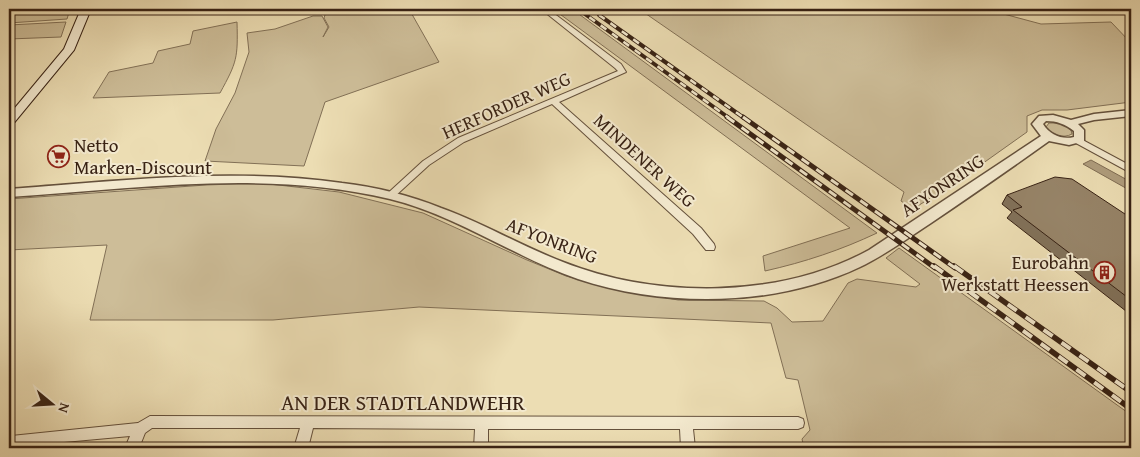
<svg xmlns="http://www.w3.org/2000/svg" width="1140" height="457" font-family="'Gentium Book Plus',serif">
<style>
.green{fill:#cdbd98;stroke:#827056}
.water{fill:#af9d7d;stroke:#7f6c53}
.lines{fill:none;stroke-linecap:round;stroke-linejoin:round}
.minor-casing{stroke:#65513c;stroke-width:2}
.tertiary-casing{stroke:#65513c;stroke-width:3}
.secondary-casing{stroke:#382214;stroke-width:2}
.minor{fill:#f3e9ce;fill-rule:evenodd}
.tertiary{fill:#f3e9ce;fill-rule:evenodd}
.secondary{fill:#f3e9ce;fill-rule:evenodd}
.rail-far2-casing{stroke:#382214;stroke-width:4}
.rail-far1-casing{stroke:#382214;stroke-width:5}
.rail-casing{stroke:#382214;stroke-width:5.5}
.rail-far2{stroke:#f3e9ce;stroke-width:2.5;stroke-dasharray:7;stroke-linecap:butt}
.rail-far1{stroke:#f3e9ce;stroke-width:3;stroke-dasharray:9;stroke-linecap:butt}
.rail{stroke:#f3e9ce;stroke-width:4;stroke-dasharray:11;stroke-linecap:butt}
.wall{fill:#817159;stroke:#382214}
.building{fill:#968367;stroke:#382214}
.labels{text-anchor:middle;stroke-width:4;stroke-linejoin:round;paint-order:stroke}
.street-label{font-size:19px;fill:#382214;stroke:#f3e9ce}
.poi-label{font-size:19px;fill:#382214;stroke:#f3e9ce;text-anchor:start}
.near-street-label{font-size:22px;fill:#382214;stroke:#f3e9ce}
</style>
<rect width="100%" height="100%" fill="#ecddb3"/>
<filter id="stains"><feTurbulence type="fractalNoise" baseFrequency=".004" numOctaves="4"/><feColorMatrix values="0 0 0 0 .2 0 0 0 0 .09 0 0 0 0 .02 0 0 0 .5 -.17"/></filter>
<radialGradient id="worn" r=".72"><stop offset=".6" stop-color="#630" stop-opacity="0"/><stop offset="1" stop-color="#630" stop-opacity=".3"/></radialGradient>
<path class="green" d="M9,9h61l-3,10 -58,4z
M327,9h82l30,53 -114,40 -21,64 -99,-5 11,-32 19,-36 14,-41 -2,-19 28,-4 38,-13h9l6,11 -5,10 6,-10 -5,-9z
M553,9h19l305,224c-36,17 -72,29 -112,38l-2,-15 87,-28z
M639,9h346l56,15 70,-2 20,21v59l-64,8h-25l-15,6v16l-62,44 -52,33 -12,-8 3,-9z
M66,22l-5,15 -52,2v-14z
M237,22c1,36 0,40 -17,71l-127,5 16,-26 44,-9 5,-12 32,-7 3,-13z
M1049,123h12l10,7 1,4c-9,5 -20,1 -26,-7z
M261,183l78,9 84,21 104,47 39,16 37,10 75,14 86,1 13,7 15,14 31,-1 25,-38 9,-4 59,8 4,-3 -34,-26 13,-10 232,167v33h-327l-2,-9 8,-9 -12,-50 -12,-2 -15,-55 -352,-16 -146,13h-183l17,-75 -98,5v-51l197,-14z"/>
<path class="water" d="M1091,160l40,22v9l-48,-27z"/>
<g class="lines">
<defs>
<path id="minor" d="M541,9h7l73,55 5,8 -67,30 142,126 13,16 1,3 -1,3h-8l-13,-16 -141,-130 -88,38 -35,23 -36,33h-6l-2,-2 2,-2 36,-33 35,-23 160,-67 -3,-3z
M1077,137l54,29v7l-57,-31 -1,-2z
M150,416l648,1 5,2 1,4 -1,4 -5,2h-105l2,19h-14l-1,-19h-192v19h-14l1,-19 -162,-1 -5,20h-14l6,-20h-148l-7,5 -6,15h-14l5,-12 -121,11v-10l2,-1 127,-13z"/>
<path id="tertiary" d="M1131,110v6l-37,4 -16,4 6,6v11l-15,4 -20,-4c-39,28 -78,55 -118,82 -23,15 -46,32 -71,44 -84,40 -194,41 -282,12 -64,-22 -122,-64 -188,-80 -125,-30 -255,-10 -381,-2v-8c110,-8 223,-22 333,-6 34,4 67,12 99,25 42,15 80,38 122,54 94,37 217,37 306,-12l172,-114 -9,-12 7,-8 14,-1 18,5 23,-6zM1046,121c11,0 19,3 28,10v6c-12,3 -24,-2 -31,-13z"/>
<path id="secondary" d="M81,9h10l-17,41 -61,74 -4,1v-10l55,-66z"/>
</defs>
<use href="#minor" class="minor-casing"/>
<use href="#tertiary" class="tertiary-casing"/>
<use href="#secondary" class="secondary-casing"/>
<use href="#minor" class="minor"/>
<use href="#tertiary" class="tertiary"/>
<use href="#secondary" class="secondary"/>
<defs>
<path id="rail-far2" d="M578,9l151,109
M599,15l145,103"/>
<path id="rail-far1" d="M727,117l208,151
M743,117l212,151"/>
<path id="rail" d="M934,266l197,143
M954,266l177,126"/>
</defs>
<use href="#rail-far2" class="rail-far2-casing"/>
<use href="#rail-far1" class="rail-far1-casing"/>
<use href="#rail" class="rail-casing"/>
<use href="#rail-far2" class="rail-far2"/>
<use href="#rail-far1" class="rail-far1"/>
<use href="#rail" class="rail"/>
</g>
<path class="wall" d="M1007,195l124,23v97l-124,-97 5,-6 -10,-8z"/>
<path class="building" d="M1055,177l17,2 59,39v82l-118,-90 9,-3 -15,-12z"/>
<defs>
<symbol id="supermarket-ring" viewBox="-11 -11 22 22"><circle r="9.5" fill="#f3e9ce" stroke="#8f2418" stroke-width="1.5"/><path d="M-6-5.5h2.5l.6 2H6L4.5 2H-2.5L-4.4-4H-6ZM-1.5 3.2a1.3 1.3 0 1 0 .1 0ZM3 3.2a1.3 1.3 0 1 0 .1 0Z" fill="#8f2418"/></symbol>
<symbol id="building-ring" viewBox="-11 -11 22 22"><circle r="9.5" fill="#f3e9ce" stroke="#8f2418" stroke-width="1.5"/><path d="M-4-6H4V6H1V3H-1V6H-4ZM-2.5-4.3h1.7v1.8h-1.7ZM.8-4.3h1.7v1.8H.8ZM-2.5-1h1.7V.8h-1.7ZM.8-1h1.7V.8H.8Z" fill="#8f2418"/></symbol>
</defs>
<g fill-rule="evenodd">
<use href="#supermarket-ring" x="46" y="144" width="25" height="25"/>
<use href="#building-ring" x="1092" y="260" width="25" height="25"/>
</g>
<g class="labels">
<g class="street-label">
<text transform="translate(506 105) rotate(-24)" y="7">HERFORDER WEG</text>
<text transform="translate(645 160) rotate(42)" y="7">MINDENER WEG</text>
<text transform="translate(942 185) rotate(-34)" y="7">AFYONRING</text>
<text transform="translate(552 240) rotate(21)" y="7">AFYONRING</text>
</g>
<g class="poi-label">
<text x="74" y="152">Netto<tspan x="74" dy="22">Marken-Discount</tspan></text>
<text x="1089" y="269" text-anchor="end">Eurobahn<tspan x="1089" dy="22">Werkstatt Heessen</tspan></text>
</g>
<g class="near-street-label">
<text x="403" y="410">AN DER STADTLANDWEHR</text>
</g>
</g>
<rect width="1140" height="457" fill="none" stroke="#ecddb3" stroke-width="30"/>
<rect x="10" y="10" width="1120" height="437" fill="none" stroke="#382214" stroke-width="2.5"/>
<rect x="15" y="15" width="1110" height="427" fill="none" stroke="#382214"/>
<g transform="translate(52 404) rotate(108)" stroke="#f3e9ce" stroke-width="4" paint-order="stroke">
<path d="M0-4L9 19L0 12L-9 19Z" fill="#382214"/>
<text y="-8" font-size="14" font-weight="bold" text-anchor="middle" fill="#382214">N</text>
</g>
<rect width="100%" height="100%" filter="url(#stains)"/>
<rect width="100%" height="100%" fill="url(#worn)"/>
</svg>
